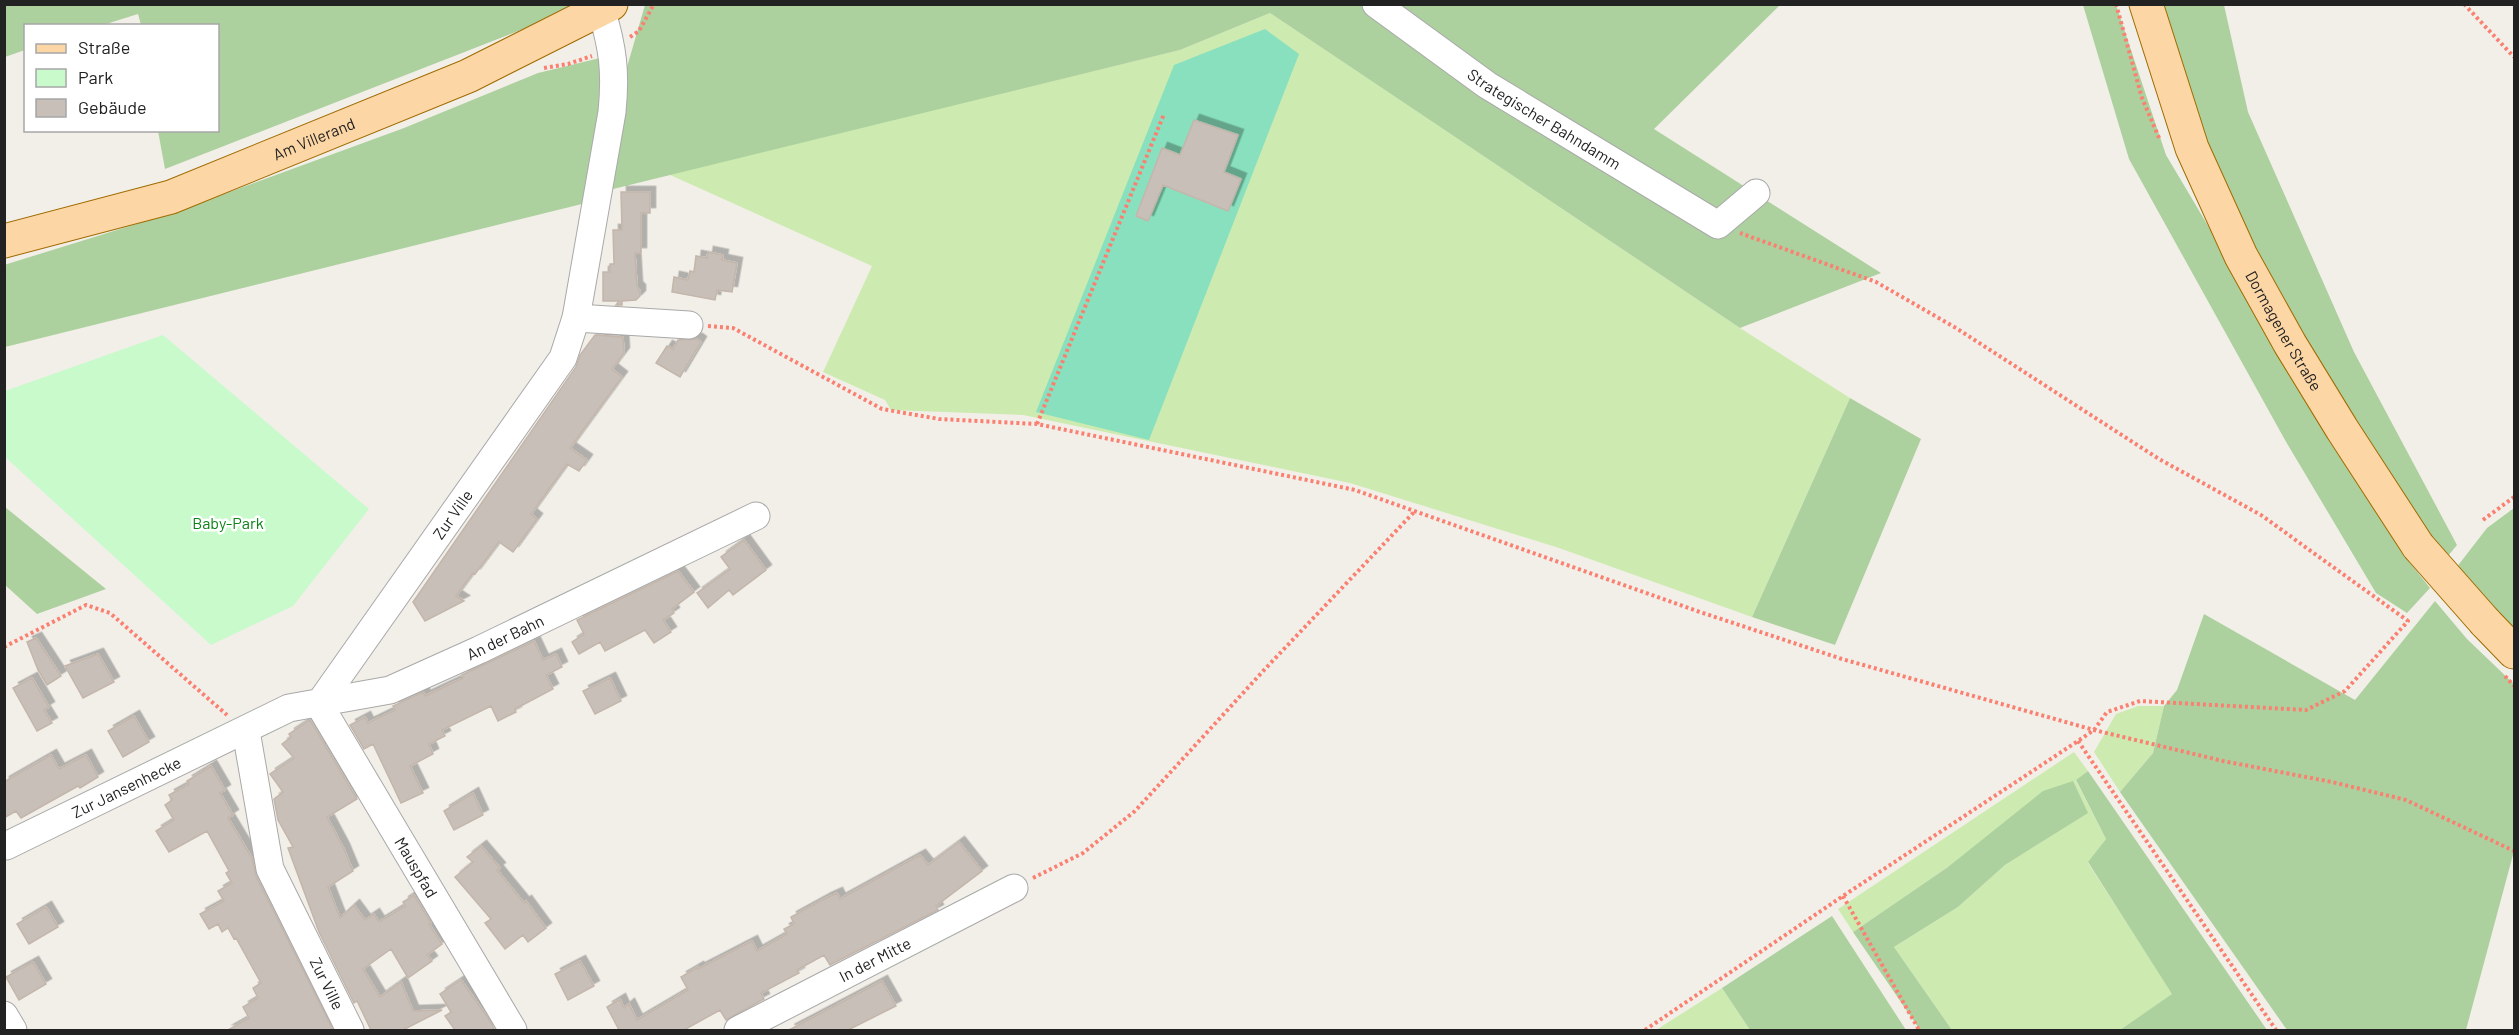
<svg xmlns="http://www.w3.org/2000/svg" width="2519" height="1035" font-family="Barlow,sans-serif">
<style>
.grass{fill:#cdebb0}
.forest{fill:#add19e}
.park{fill:#c8facc}
.pitch{fill:#88e0be}
.building{fill:#c7bfb8;stroke:#c4b6ab;stroke-width:1.5;filter:url(#shadow)}
.lines{fill:none;stroke-linecap:round;stroke-linejoin:round}
.minor-casing{stroke:#a9a9a9;stroke-width:29}
.major-casing{stroke:#a06b00;stroke-width:35}
.path{stroke:#fa8072;stroke-width:4;stroke-dasharray:3 3;stroke-linecap:butt}
.minor{stroke:#fff;stroke-width:27}
.major{stroke:#fcd6a4;stroke-width:33}
.major-bridge-casing{stroke:#a06b00;stroke-width:35;stroke-linecap:butt}
.major-bridge{stroke:#fcd6a4;stroke-width:33}
.labels{text-anchor:middle;stroke-width:5;stroke-linejoin:round;paint-order:stroke}
.street-label{font-size:16px;fill:#222;stroke:#fff}
.park-label{font-size:16px;fill:#0c8416;stroke:#fff}
</style>
<defs>
<filter id="shadow"><feDropShadow dx="5.5" dy="-5.5" stdDeviation="0" flood-color="#0004"/></filter>
</defs>
<rect width="100%" height="100%" fill="#f2efe9"/>
<path class="grass" d="M1270,13l470,315 110,70 -98,219 -193,-69 -209,-65 -327,-68 -132,-5 -6,-10 -62,-28 49,-106 -204,-92 512,-124z
M2138,706h26l-11,47 -33,39 -26,-40 22,-38z
M2074,752l14,19 -12,10 30,58 -18,24 85,131 -53,36h-168l-58,-83 64,-40 47,-42 82,-52 -139,54 -95,65 -15,-23z
M1722,988l28,42h-94z"/>
<path class="forest" d="M5,5h580l-420,164 -7,-38 60,-1v-104l-77,-1 -3,-11 -35,11 -77,1 -1,24 -20,7z
M645,5h1135l-126,124 227,144 -141,55 -470,-315 -90,37 -571,140 18,-123z
M2083,5h33l50,150 237,399 27,34 -23,25 -31,-20 -91,-153 -156,-281z
M2162,5h62l24,107 106,240 103,193 -23,28 -244,-428z
M600,58l1,51 -15,94 -581,144 -1,-82 171,-53 229,-84 134,-55z
M1850,398l71,41 -86,206 -83,-28z
M5,507l101,82 -69,25 -32,-29z
M2514,508v140l-68,-67 41,-53z
M2435,601l32,38 47,45v167l-48,179h-179l-167,-238 33,-39 11,-47 13,-16 27,-76 151,86z
M2088,771l179,259h-147l52,-36 -84,-132 18,-23 -30,-59z
M2073,781l15,32 -83,52 -47,42 -64,40 58,83h-32l-67,-98 95,-65 95,-76z
M1832,916l74,114h-156l-28,-42z"/>
<path class="park" d="M163,335l206,174 -76,97 -82,39 -206,-188v-66z"/>
<path class="pitch" d="M1265,29l34,25 -150,386 -113,-28 138,-347z"/>
<path class="building" d="M1194,120l44,15 -14,37 17,7 -13,32 -65,-26 -15,36 -12,-5 26,-68 18,7z
M621,192h29v21h-9v40h-6l2,34 3,3v6l-4,4 -14,1v4h-6l3,-4h-16v-29h7v-8h4l-1,-34h9z
M708,252l15,3 -1,5 15,3 -5,29 -15,-2 -2,10 -43,-8 2,-15 14,3 2,-9 4,1 2,-16 11,2z
M595,335l28,2 1,16 -12,16 10,8 -52,71 17,12 -8,11 -12,-7 -36,50 6,5 -24,33 -14,-10 -24,32 -2,-1 -17,23 8,5 -39,20 -12,-19 163,-235 4,-12z
M697,339l4,3 -21,35 -24,-14 11,-17 6,3 5,-9z
M744,540l22,30 -33,25 -4,-5 -21,18 -11,-15 33,-24 -9,-12z
M678,571l16,21 -22,17 2,4 -11,7 8,12 -17,11 -9,-13 -40,21 -5,-9 -21,12 -7,-12 12,-8 -7,-14z
M36,638l25,38 -14,9 -9,-15 -11,-28z
M534,641l9,19 13,-6 6,13 -16,8 7,14 -38,20 1,3 -18,9 -7,-15 -49,24 3,6 -16,8 4,10 -23,12 13,27 -22,10 -28,-59 -9,5 -14,-24 15,-8 3,6 27,-13 -2,-4 30,-14 2,4 38,-18 -1,-3z
M98,654l16,28 -31,16 -18,-32z
M32,678l17,29 -5,3 8,13 -15,8 -24,-43z
M610,678l11,23 -26,13 -12,-23z
M134,716l15,26 -26,15 -15,-26z
M310,720l47,79 -30,18 17,32 9,22 -25,16 12,31 14,-13 11,15 9,-6 5,8 26,-16 -2,-4 11,-7 17,28 -2,1 13,20 -15,11 5,6 -24,17 -17,-29 -28,20 17,28 21,-15 12,29 29,-1 -39,20h-32l-14,-29 -3,2 -35,-71 -31,-84 5,-1 -15,-27 -4,-21 9,-7 -13,-18 24,-16 -12,-14 9,-7 -2,-3z
M51,755l8,14 27,-14 12,22 -18,11 -2,-2 -57,32 -5,-7 -12,7v-36z
M211,766l14,24 -5,3 13,22 -5,3 24,40 4,18 77,154h-105l21,-12 -6,-11 15,-9 -5,-10 8,-5 -25,-45 -2,1 -6,-11 -6,4 -4,-8 -9,5 -9,-15 24,-13 -6,-10 14,-8 -6,-10 3,-2 -22,-40 -38,21 -13,-21 18,-11 -9,-15 7,-5 -3,-5 20,-11 -2,-3z
M473,793l10,22 -29,15 -10,-19z
M959,842l23,29 -46,35 2,4 -108,55 -6,-10 -27,15 2,3 -38,20 3,6 -38,21 -6,-10 -36,20h-67h2l-12,-23 13,-8 4,9 5,-4 8,16 51,-30 -7,-13 17,-10v2l54,-28 5,10 30,-17 -3,-5 10,-5 -3,-7 35,-19 11,-5 3,6 80,-44 8,10z
M481,846l19,22 -3,2 27,33 2,-2 20,27 -18,14 -5,-7 -18,14 -20,-26 6,-4 -36,-42 18,-15 -6,-5z
M46,907l12,20 -29,17 -12,-20z
M580,961l14,25 -26,14 -13,-26z
M33,962l13,22 -27,16 -13,-23z
M461,980l27,38 7,12h-40l-10,-14 6,-4 -11,-18z
M882,981l14,25 -48,24h-59z"/>
<g class="lines">
<defs>
<g id="minor">
<path id="s1" d="M1376,4l111,81 231,140 38,-32"/>
<path d="M576,318l113,7"/>
<path id="s2" d="M319,704l244,-346 13,-40 36,-206c4,-40 1,-64 -11,-103"/>
<path id="s3" d="M319,704l194,326"/>
<path id="s4" d="M246,731l24,138 80,161"/>
<path id="s5" d="M6,846l283,-138 101,-18 89,-40 277,-134"/>
<path d="M4,1015l9,15"/>
<path id="s6" d="M738,1030l276,-142"/>
</g>
<g id="major">
<path id="s7" d="M2146,4l46,144 49,108 49,88 52,85 76,117"/>
<path id="s8" d="M4,241l167,-44 297,-121 143,-72"/>
<path d="M2485,622l29,30"/>
</g>
</defs>
<use href="#minor" class="minor-casing"/>
<use href="#major" class="major-casing"/>
<path class="path" d="M2116,4l26,94 18,42
M2464,4l50,53
M630,37l9,-6 15,-27
M544,68l24,-4 24,-8
M708,326l25,2 149,81 57,10 98,5 318,66 342,121 145,48 252,71 129,31 109,21 74,18 108,51
M1037,424l127,-310
M2483,520l31,-23
M4,647l82,-42 24,8 117,102
M2505,676l9,10
M2078,741l198,289
M1033,878l50,-25 52,-42 130,-142 150,-158
M1843,896l76,134
M1645,1030l198,-134 235,-155 16,-11 13,-18 33,-11 166,9 39,-19 63,-70 -147,-106 -102,-56 -203,-131 -80,-46 -136,-49"/>
<use href="#minor" class="minor"/>
<use href="#major" class="major"/>
<defs>
<path id="major-bridge" d="M2418,546l67,76"/>
</defs>
<use href="#major-bridge" class="major-bridge-casing"/>
<use href="#major-bridge" class="major-bridge"/>
</g>
<g class="labels">
<g class="street-label">
<text dy="6" stroke="none"><textPath href="#s1" startOffset="204">Strategischer Bahndamm</textPath></text>
<text dy="6" stroke="none"><textPath href="#s8" startOffset="327">Am Villerand</textPath></text>
<text dy="6" stroke="none"><textPath href="#s7" startOffset="356">Dormagener Straße</textPath></text>
<text dy="6" stroke="none"><textPath href="#s2" startOffset="232">Zur Ville</textPath></text>
<text dy="6" stroke="none"><textPath href="#s5" startOffset="544">An der Bahn</textPath></text>
<text dy="6" stroke="none"><textPath href="#s5" startOffset="134">Zur Jansenhecke</textPath></text>
<text dy="6" stroke="none"><textPath href="#s3" startOffset="190">Mauspfad</textPath></text>
<text dy="6" stroke="none"><textPath href="#s6" startOffset="154">In der Mitte</textPath></text>
<text dy="6" stroke="none"><textPath href="#s4" startOffset="268">Zur Ville</textPath></text>
</g>
<g class="park-label">
<text x="228" y="529">Baby-Park</text>
</g>
</g>
<rect width="2519" height="1035" fill="none" stroke="#222222" stroke-width="12"/>
<rect x="24" y="24" width="195" height="108" fill="#ffffff" stroke="#a7a7a7" stroke-width="1.5"/>
<rect x="36" y="44" width="30" height="9" fill="#fcd6a4" stroke="#a7a7a7" stroke-width="1.5"/>
<text x="78" y="54" font-size="18" fill="#222222">Straße</text>
<rect x="36" y="69" width="30" height="18" fill="#c8facc" stroke="#a7a7a7" stroke-width="1.5"/>
<text x="78" y="84" font-size="18" fill="#222222">Park</text>
<rect x="36" y="99" width="30" height="18" fill="#c7bfb8" stroke="#a7a7a7" stroke-width="1.5"/>
<text x="78" y="114" font-size="18" fill="#222222">Gebäude</text>
</svg>
